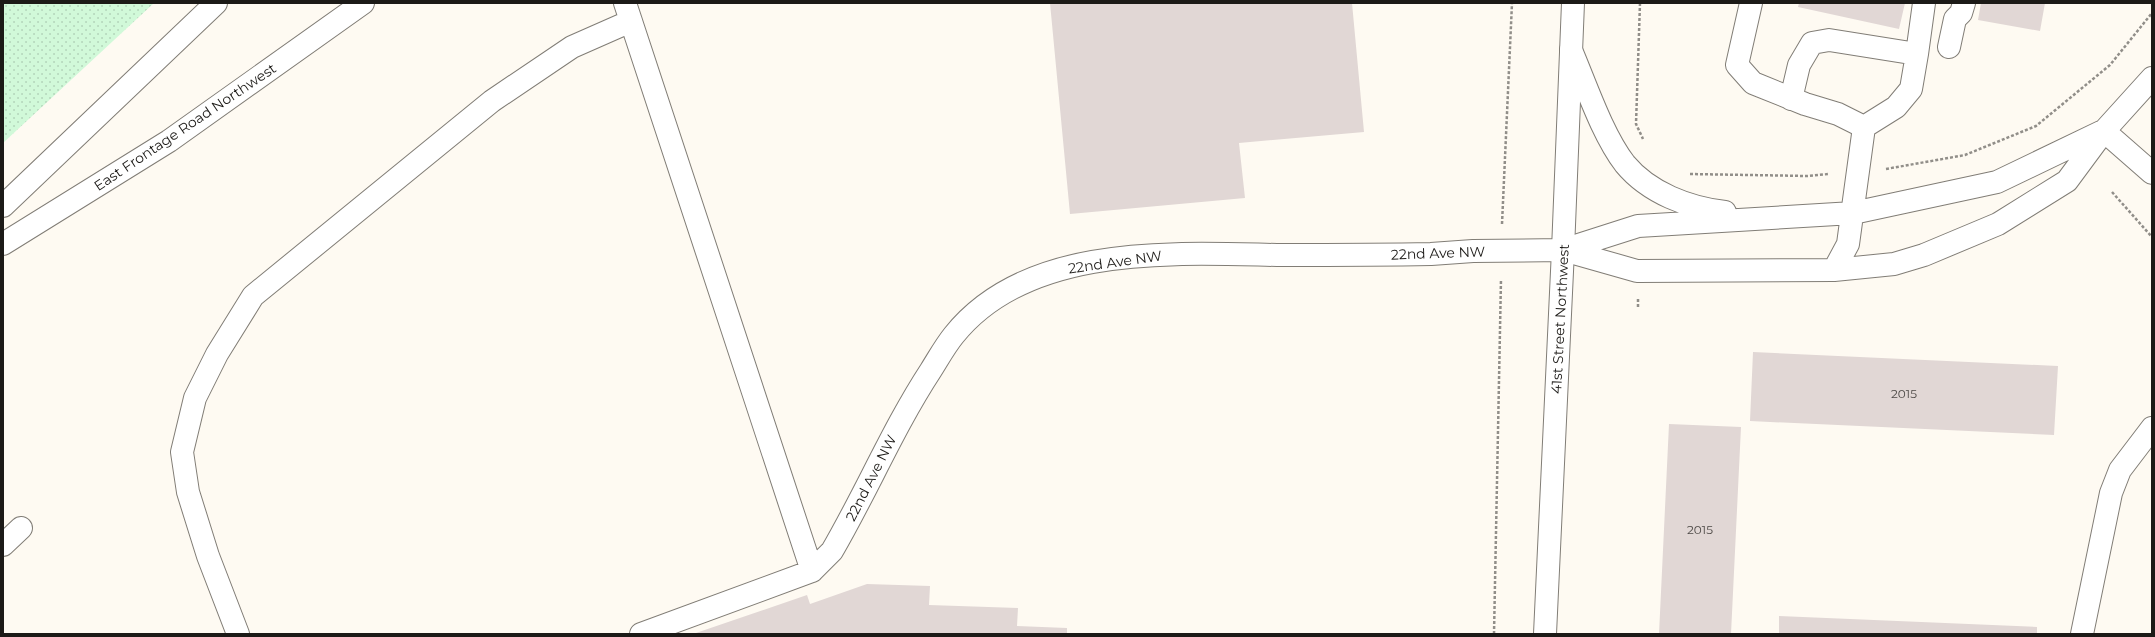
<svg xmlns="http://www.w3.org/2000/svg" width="2155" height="637" font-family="Montserrat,sans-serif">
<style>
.grass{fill:url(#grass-dots)}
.building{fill:#e1d7d5}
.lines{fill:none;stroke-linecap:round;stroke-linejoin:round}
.minor-casing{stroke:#817d76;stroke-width:24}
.major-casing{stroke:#817d76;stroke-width:24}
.highway-casing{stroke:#817d76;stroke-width:24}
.path{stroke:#918e89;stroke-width:2.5;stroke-dasharray:3 2;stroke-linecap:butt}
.minor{stroke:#fff;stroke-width:22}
.major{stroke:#fff;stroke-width:22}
.highway{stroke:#fff;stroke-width:22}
.labels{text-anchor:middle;stroke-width:3;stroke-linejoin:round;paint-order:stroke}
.number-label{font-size:12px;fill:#4d4946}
.street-label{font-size:14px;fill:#1c1a17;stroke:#fff}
</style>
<defs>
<pattern id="grass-dots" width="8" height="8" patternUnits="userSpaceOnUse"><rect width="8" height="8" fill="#d1f9d9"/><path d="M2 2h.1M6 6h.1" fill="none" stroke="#b3d5ba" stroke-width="1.8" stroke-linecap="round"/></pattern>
</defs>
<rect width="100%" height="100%" fill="#fefaf2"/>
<path class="grass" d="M3,3h151l-151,140z"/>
<path class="building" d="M1050,3h302l12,129 -125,11 6,55 -175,16z
M1799,3h106l-6,26 -101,-22z
M1981,3h64l-5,28 -62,-11z
M1753,352l305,14 -4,69 -304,-14z
M1669,424l72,3 -10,207h-72z
M867,584l63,2 -1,19 89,3 -1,18 50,2v6h-374l114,-39 3,9z
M1779,616l258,11v7h-258z"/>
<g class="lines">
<defs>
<path id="minor" d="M625,3l187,568
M1751,3l-14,62 16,18 52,21 33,10 26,13
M1949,47l6,-28 6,-6 3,-10
M1571,50c15,35 31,84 54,114 24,29 64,44 100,48
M1791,99l8,-34 13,-22 17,-3 88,14 7,-51
M2104,131l48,42
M1563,250l75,-24 215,-13 144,-31 104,-50
M1834,270l14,-26 16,-117 32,-20 15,-18 6,-35
M3,545l18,-17
M238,634l-30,-78 -20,-64 -6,-40 13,-54 22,-44 36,-58 239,-195 80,-54 59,-26
M641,634l171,-63 20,-20c35,-60 61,-123 99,-181 7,-11 14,-24 23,-35 73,-91 217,-82 323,-80 51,0 102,0 154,-1l42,-3 90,-1 74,21 197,-1 60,-6 30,-9 74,-31 69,-43 37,-50 48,-53
M2082,634l29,-141 9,-23 32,-42"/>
<path id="major" d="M3,244l166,-103 194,-138
M1545,634l18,-384 10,-247"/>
<path id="highway" d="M3,206l213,-203"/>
</defs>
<use href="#minor" class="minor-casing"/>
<use href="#major" class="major-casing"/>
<use href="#highway" class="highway-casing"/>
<path class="path" d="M1640,3l-4,121 7,15
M1886,169l79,-14 71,-29 74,-61 42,-52
M1690,174l117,2 22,-2
M2112,192l40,45
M1502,224l10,-221
M1638,299v8
M1494,634l7,-355"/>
<use href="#minor" class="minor"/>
<use href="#major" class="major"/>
<use href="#highway" class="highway"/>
</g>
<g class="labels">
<g class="number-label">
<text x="1904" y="398">2015</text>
<text x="1700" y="534">2015</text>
</g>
<g class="street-label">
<text transform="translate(185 127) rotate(-34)" y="5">East Frontage Road Northwest</text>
<text transform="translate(1438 253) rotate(-2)" y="5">22nd Ave NW</text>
<text transform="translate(1115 262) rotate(-8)" y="5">22nd Ave NW</text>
<text transform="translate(1560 319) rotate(-87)" y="5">41st Street Northwest</text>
<text transform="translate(871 478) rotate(-63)" y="5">22nd Ave NW</text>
</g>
</g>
<rect width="2155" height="637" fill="none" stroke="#1c1a17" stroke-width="8"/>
</svg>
